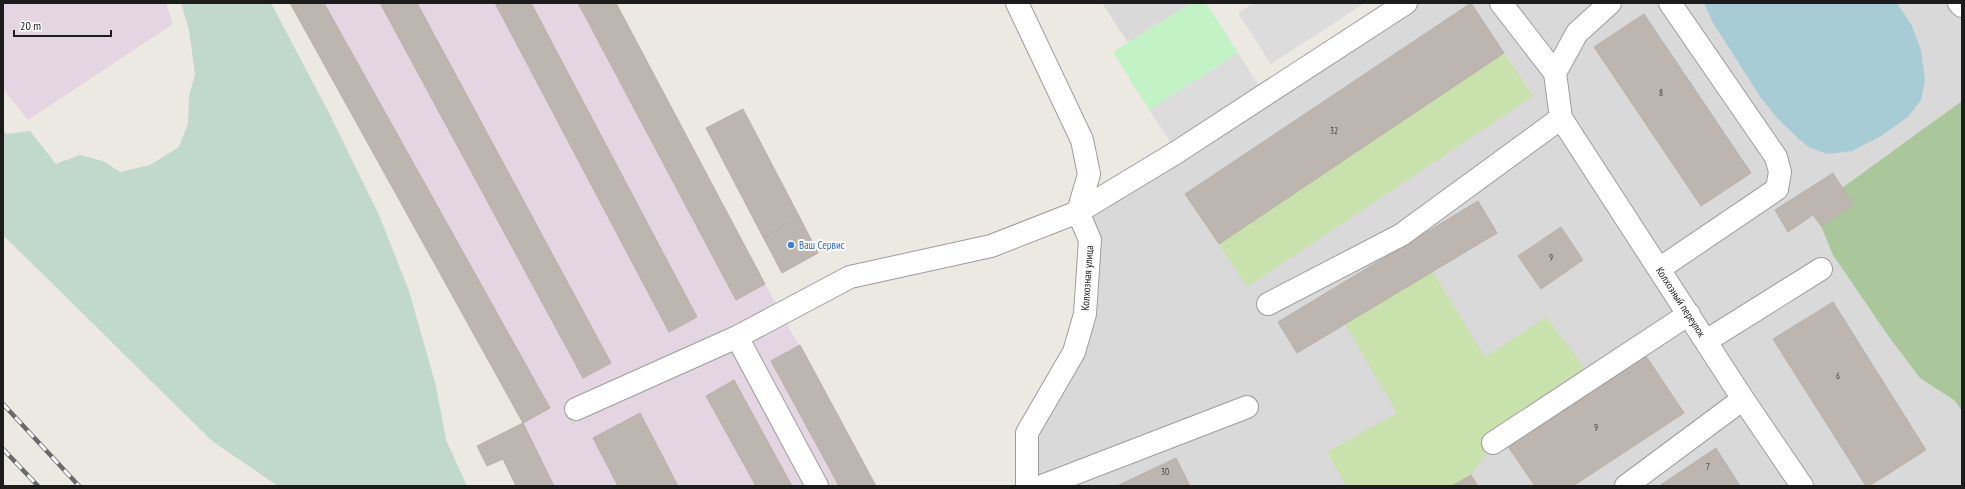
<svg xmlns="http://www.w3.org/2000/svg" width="1965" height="489" font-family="'PT Sans Narrow',sans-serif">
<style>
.residential{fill:#dad9d9}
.industrial{fill:#e4d5e2}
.grass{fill:#c8e1ad}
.forest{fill:#a9c79b}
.wetland{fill:#c1d8cd}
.park{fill:#c3f2c6}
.parking{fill:#dcdcdc}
.water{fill:#a7ccd5}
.building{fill:#bcb5b0;stroke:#bcb0a7}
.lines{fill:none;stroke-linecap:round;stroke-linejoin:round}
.minor-casing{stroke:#9d9d9d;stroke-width:24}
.minor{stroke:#fff;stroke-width:22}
.rail-casing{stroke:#6a6a6a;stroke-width:4.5}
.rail{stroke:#fff;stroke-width:3;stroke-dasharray:9;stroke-linecap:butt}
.shop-dot{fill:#3f7fe0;stroke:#fff;stroke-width:1.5}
.labels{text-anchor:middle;stroke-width:4;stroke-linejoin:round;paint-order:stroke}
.number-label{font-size:9px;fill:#444241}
.shop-label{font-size:11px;fill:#366cbe;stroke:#fff;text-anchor:start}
.street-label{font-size:11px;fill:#1c1c1c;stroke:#fff}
</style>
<rect width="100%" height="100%" fill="#ece9e2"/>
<path class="residential" d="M1102,3h89l-63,40z
M1406,3h553l3,3v480h-935v-53l58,-119 -7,-102z"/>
<path class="industrial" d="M3,3h163l7,21 -145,96 -25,-31z
M290,3h326l149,281 111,202h-360l-13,-27 -16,7 -10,-20 46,-23z"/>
<path class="grass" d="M1504,53l29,43 -286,191 -28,-43z
M1432,271l53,86 61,-40 46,61 -99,65 -22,32 -19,11h-106l-19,-34 70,-39 -52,-89z"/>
<path class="forest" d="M1962,101v310l-8,-11 -34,-22 -31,-41 -56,-82 -12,-29 32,-21 -11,-17z"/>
<path class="wetland" d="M181,3h90l58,110 50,102 30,76 27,95 10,54 21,46h-189l-66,-45 -209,-206v-104l4,3 23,-3 26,33 24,-9 23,6 17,11 30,-7 29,-18 9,-24 1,-27 6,-22 -6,-44z"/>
<path class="park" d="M1191,3h15l32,50 -89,57 -36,-58z"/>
<path class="parking" d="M1253,3h112l-94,61 -33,-51z
M1238,53l27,42 -88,57 -28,-42z"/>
<path class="water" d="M1704,3h193l14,21 10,26 4,30 -4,20 -13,17 -27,19 -29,15 -24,3 -18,-6 -10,-8 -22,-21 -17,-21 -48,-75z"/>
<path class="building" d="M290,3h34l226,405 -27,15z
M380,3h37l194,360 -28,15z
M495,3h36l166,314 -28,15z
M578,3h38l149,281 -29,16z
M1471,3l33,50 -285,191 -34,-50z
M1644,14l107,159 -50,33 -107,-159z
M743,109l57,109 -37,19 -57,-109z
M1833,173l20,32 -32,21 -8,-11 -25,17 -13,-22z
M1478,201l19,32 -200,120 -19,-31z
M800,218l18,35 -36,20 -19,-36z
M1561,227l22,33 -42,29 -23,-33z
M1833,302l93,148 -57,36h-3l-93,-147z
M800,345l76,141h-37l-68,-125z
M1644,353l40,60 -111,73h-38l-28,-41z
M734,380l58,106h-36l-50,-90z
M640,413l38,73h-60l-25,-48z
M523,423l31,63h-38l-13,-27 -16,7 -10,-20z
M1716,448l24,38h-81z
M1176,458l14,28h-73z
M1471,475l7,11h-26z"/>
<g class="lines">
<defs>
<path id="minor" d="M1017,3l65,137 7,34 -11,38 12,28 -5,74 -11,38 -47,81v53
M1501,3l54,70 6,45 182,281 59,87
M1959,3l3,3
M1555,73l22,-40 33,-30
M1659,269l118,-80 3,-17 -4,-15 -106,-154
M1268,304l133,-69 160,-117
M737,337l80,149
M1706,341l115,-72
M576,409l161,-72 113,-60 141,-31 87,-34 99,-60 229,-149
M1493,443l196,-129
M1042,486l205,-79
M1626,486l117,-87"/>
</defs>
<use href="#minor" class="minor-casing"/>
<use href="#minor" class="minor"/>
<defs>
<path id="rail" d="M3,404l76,82
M3,449l35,37"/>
</defs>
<use href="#rail" class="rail-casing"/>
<use href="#rail" class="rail"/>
</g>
<circle class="shop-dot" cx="791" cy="245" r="4"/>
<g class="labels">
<g class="number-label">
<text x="1661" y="96">8</text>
<text x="1334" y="134">32</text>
<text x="1551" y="261">9</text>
<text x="1838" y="379">6</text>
<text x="1596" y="431">9</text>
<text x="1708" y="470">7</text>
<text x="1165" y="475">30</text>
</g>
<g class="shop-label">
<text x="799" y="249">Ваш Сервис</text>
</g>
<g class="street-label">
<text transform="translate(1087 278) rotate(-86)" y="4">Колхозная улица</text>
<text transform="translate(1681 302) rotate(57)" y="4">Колхозный переулок</text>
</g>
</g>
<rect width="1965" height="489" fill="none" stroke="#1c1c1c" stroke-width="8"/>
<path d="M14 30v6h97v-6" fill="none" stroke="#1c1c1c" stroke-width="2"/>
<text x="20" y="30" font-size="12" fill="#1c1c1c" stroke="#ffffff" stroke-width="3" paint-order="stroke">20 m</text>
</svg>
